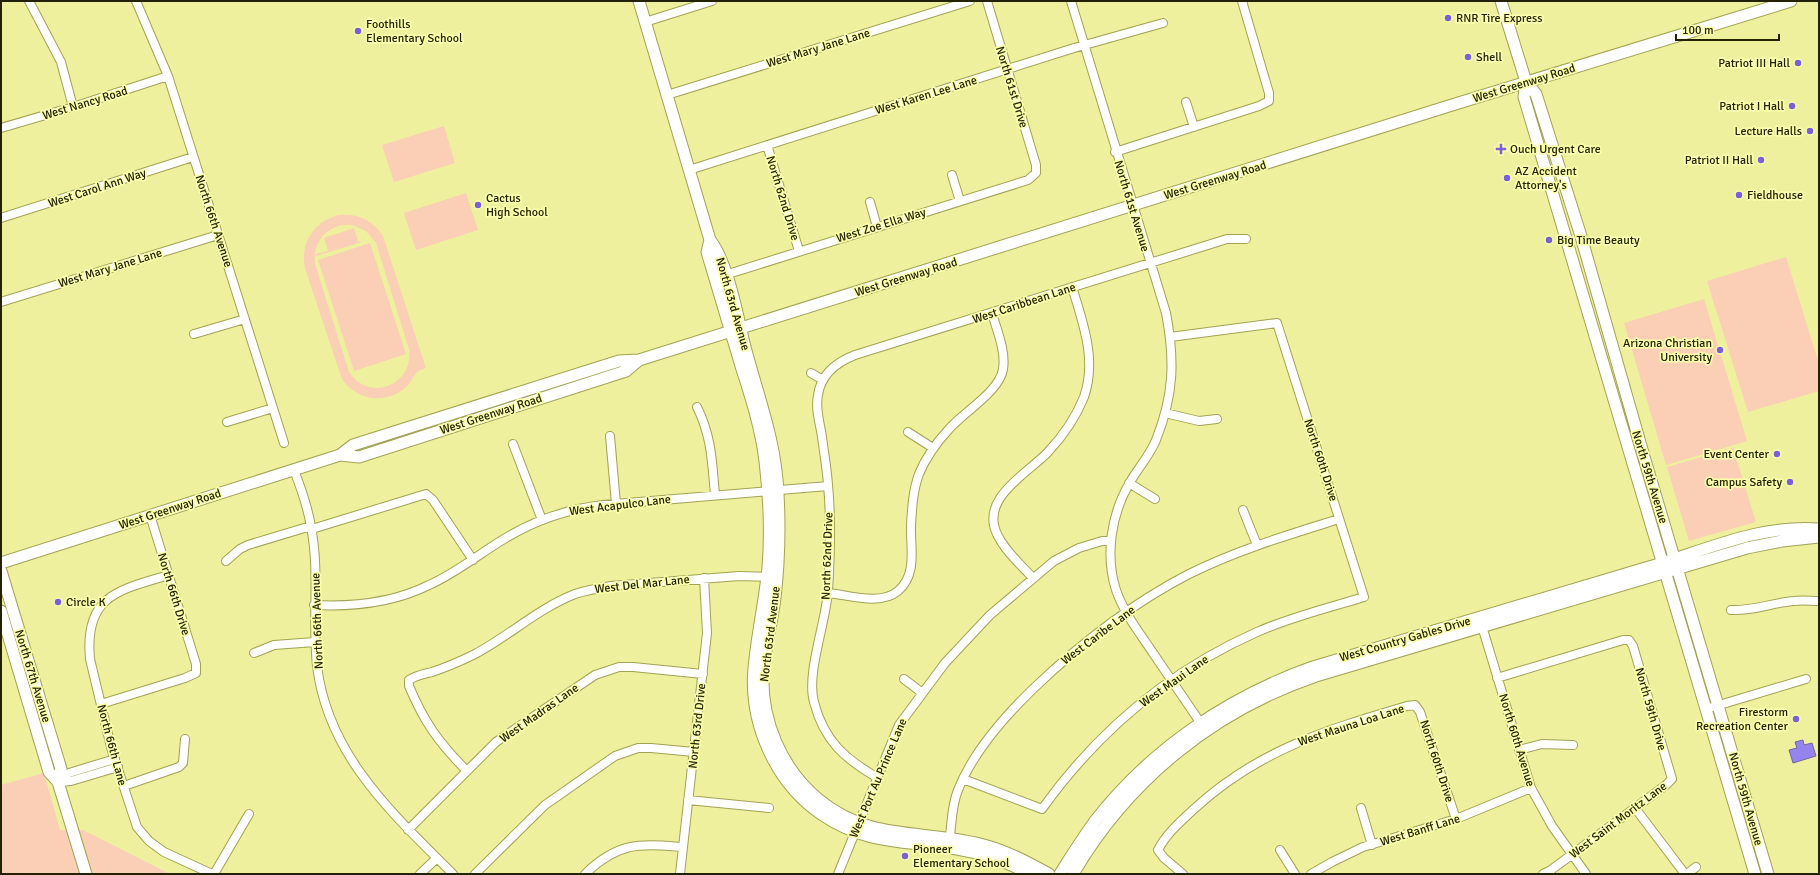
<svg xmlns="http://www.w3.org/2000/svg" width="1820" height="875" font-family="Signika,sans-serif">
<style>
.green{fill:#fbceb6;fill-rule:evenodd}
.water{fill:#9583ee;stroke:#7266a7}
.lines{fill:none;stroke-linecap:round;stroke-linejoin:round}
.street-casing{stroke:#a2a353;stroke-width:10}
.secondary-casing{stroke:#a2a353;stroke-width:13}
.street{stroke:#fff;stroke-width:8}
.secondary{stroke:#fff;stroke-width:11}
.poi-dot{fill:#7a5fda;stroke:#fbfeaa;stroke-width:1.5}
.labels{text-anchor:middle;stroke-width:3.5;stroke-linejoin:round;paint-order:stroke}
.poi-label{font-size:12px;fill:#222201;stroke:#fbfeaa;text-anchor:start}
.street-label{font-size:12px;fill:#222201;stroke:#fbfeaa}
</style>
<rect width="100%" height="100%" fill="#eef09d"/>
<path class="green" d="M444,126l11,37 -61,19 -12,-37z
M466,193l12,37 -62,20 -12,-37z
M339,215c18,-2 34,5 44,21l43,132c-15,4 -10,11 -21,20 -20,17 -49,12 -63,-9l-37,-111c-5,-25 9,-47 34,-53zM352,225l14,6 10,12 33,106c5,36 -40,54 -60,23l-34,-108c-3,-23 14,-41 37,-39z
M354,228l4,13 4,1 -46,14v-2l12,-3 -4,-13z
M370,243l36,111 -52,17 -36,-111z
M1786,257l33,107v27l-71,21 -41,-131z
M1704,299l43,142 -81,24 -42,-142z
M1733,448l23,74 -67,19 -22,-74z
M44,773l16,57h23l87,44h-169v-89z"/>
<path class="water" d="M1803,740l1,5 8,-2 4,13 -23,7 -4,-13 8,-2 -2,-6z"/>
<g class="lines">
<defs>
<path id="street" d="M29,1l32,61 12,45
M136,1l32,75 116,367
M1071,1l95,312c9,47 8,82 -10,127 -7,17 -19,29 -27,44 -18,31 -24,72 -13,106 8,23 23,42 37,63 17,25 34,50 51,75
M645,22l67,-21
M667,95l303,-94
M1186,102l8,25
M1,128l72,-21 95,-31
M767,145l32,106
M1115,152l144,-46 10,-5v-8l-27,-92
M689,170l385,-122 89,-25
M952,175l8,26
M870,202l7,25
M1,218l192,-61
M725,275l303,-95 8,-7v-8l-49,-164
M1,302l217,-67
M194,334l51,-15
M811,373l12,7
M697,407c15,30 15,56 18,88
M1165,413l34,8 18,-2
M227,422l46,-14
M908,432l25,16
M610,436l6,68
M513,444l29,76
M294,470c7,18 14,38 17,57 9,45 1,93 6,139 11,90 76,148 136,208
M1129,483l26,16
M1243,510l14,35
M312,529l114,-35 7,6 40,60
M226,561l14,-12 8,-4 63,-19
M169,575c-50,15 -85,20 -79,84l22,92 25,76 12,14 15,11 48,22
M1033,578c-12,-13 -27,-26 -35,-42 -20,-37 29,-62 50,-84 15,-16 28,-35 36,-55 13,-37 -1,-74 -12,-110
M828,593c21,2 52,13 70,-2 20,-17 12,-45 13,-66 1,-17 2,-35 8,-51 7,-17 18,-32 30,-45 15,-17 51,-38 54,-60 3,-18 -6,-38 -11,-56
M314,605c40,2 79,-2 115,-20 27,-12 50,-31 75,-46 31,-19 63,-30 99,-34l225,-19
M1731,610c23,1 40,-7 63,-9 8,-1 17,0 25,0
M1481,623l50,165 21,38 34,48
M254,653l20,-8 41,-3
M1497,678l126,-38h6l4,6 39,133 -6,6 -115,85 -8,4
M904,679l17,13
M101,704l84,-26 11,-5v-9l-46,-149
M1706,709l100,-30
M1519,750l23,-6 31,1
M467,771c-28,-28 -43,-49 -58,-85v-6c8,-5 15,-6 23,-8 15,-5 29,-11 43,-18 34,-18 64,-46 100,-60 12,-4 24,-6 36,-8l128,-10 33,1
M878,778c-33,-19 -54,-37 -64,-76 -8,-28 12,-80 14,-111 2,-32 3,-75 0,-106 -1,-16 -4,-32 -6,-48 -2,-14 -7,-28 -4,-42 3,-21 19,-33 37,-40l372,-116h19
M963,779l79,30c56,-78 127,-138 215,-177 34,-15 71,-24 107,-35l-87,-274 -107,14
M58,782l11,-9 46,-14
M58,782l13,-1 47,-14
M124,786l55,-19 4,-4 2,-24
M688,800l81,8
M1361,808l11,37
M1635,808l50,66
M408,830l88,-88 99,-67 24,-8h14l70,7
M949,843c3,-18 2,-36 9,-53 15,-38 47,-74 76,-102 46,-44 97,-84 155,-114 48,-24 99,-39 150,-55
M1280,850l15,24
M214,874l35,-60
M420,874l17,-16
M475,874l70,-69 70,-49 23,-8h13l43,4
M585,874c34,-33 55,-30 98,-27
M680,874l27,-241 -3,-55
M838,874l61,-149 46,-62 45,-48 64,-54 25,-13 23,-7h9
M1183,874l-19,-16 -6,-8c8,-16 23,-29 36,-41 64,-59 132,-79 213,-103l8,-1 5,7 36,107
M1311,874l21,-12 31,-15 93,-28 75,-31
M1687,874l9,-7"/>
<path id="secondary" d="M639,1l71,239c18,23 27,74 34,103 13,51 32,97 34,151 2,35 1,69 -3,104 -3,25 -10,50 -12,75 -2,47 18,95 55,126 52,43 102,30 162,45 25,6 47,18 69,30
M1501,1l25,81 -2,15 231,777
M1526,82l10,12 44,139 65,227 123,414
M710,240l-3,12c11,38 23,76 34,114 10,31 20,62 24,95 4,35 6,71 3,106 -3,34 -11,67 -14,101 -5,55 21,114 67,146 47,32 84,26 136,35 25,4 51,13 73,25
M340,455l19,2 267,-86 13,-11
M1,563l339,-108 13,-10 266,-84 20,-1 813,-255 339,-104
M1,571l60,198 -3,13
M1,611l48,161 9,10 28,92
M1060,874c11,-18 23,-36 35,-53 56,-72 133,-124 218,-154 112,-34 224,-67 336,-100 55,-16 111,-43 170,-38
M1073,874c55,-94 140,-163 243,-198l431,-128 35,-7 37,-4"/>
</defs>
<use href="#street" class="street-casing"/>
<use href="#secondary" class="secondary-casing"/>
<use href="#street" class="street"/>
<use href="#secondary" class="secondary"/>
</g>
<g class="poi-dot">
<circle cx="1448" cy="18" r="4"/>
<circle cx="358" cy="31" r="4"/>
<circle cx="1468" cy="57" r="4"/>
<circle cx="1798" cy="63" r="4"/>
<circle cx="1792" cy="106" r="4"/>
<circle cx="1810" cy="131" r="4"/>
<path d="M1499 143h4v4h4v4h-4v4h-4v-4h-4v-4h4z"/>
<circle cx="1761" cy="160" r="4"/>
<circle cx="1507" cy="178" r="4"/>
<circle cx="1739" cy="195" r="4"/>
<circle cx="478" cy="205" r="4"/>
<circle cx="1549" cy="240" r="4"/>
<circle cx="1720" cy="350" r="4"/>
<circle cx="1777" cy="454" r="4"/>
<circle cx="1790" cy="482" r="4"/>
<circle cx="58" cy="602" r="4"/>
<circle cx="1796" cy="719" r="4"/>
<circle cx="905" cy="856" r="4"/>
</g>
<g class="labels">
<g class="poi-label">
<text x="1456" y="22">RNR Tire Express</text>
<text x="366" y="28">Foothills<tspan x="366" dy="14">Elementary School</tspan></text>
<text x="1476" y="61">Shell</text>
<text x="1790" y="67" text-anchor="end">Patriot III Hall</text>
<text x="1784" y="110" text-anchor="end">Patriot I Hall</text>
<text x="1802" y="135" text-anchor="end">Lecture Halls</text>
<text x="1510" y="153">Ouch Urgent Care</text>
<text x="1753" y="164" text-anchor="end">Patriot II Hall</text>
<text x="1515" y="175">AZ Accident<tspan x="1515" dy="14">Attorney's</tspan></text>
<text x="1747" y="199">Fieldhouse</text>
<text x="486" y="202">Cactus<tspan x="486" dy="14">High School</tspan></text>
<text x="1557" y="244">Big Time Beauty</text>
<text x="1712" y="347" text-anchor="end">Arizona Christian<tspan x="1712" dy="14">University</tspan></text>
<text x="1769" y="458" text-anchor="end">Event Center</text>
<text x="1782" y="486" text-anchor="end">Campus Safety</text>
<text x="66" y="606">Circle K</text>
<text x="1788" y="716" text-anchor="end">Firestorm<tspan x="1788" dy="14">Recreation Center</tspan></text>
<text x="913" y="853">Pioneer<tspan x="913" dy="14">Elementary School</tspan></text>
</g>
<g class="street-label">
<text transform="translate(818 48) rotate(-17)" y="4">West Mary Jane Lane</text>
<text transform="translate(1524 83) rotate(-17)" y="4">West Greenway Road</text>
<text transform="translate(1012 87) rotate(73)" y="4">North 61st Drive</text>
<text transform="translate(926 95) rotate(-17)" y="4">West Karen Lee Lane</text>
<text transform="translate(85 103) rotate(-17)" y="4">West Nancy Road</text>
<text transform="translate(1215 180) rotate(-17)" y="4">West Greenway Road</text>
<text transform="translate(97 188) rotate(-18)" y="4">West Carol Ann Way</text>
<text transform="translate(783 198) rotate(73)" y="4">North 62nd Drive</text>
<text transform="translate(1132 206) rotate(73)" y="4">North 61st Avenue</text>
<text transform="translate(214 221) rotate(72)" y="4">North 66th Avenue</text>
<text transform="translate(881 225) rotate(-17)" y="4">West Zoe Ella Way</text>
<text transform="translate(110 268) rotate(-17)" y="4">West Mary Jane Lane</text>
<text transform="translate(906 277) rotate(-17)" y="4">West Greenway Road</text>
<text transform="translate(1024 303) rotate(-18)" y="4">West Caribbean Lane</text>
<text transform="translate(733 304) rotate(74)" y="4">North 63rd Avenue</text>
<text transform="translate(491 414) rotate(-18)" y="4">West Greenway Road</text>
<text transform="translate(1321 460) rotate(72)" y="4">North 60th Drive</text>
<text transform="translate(1650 477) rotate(73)" y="4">North 59th Avenue</text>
<text transform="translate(620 505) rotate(-7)" y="4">West Acapulco Lane</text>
<text transform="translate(170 509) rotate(-18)" y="4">West Greenway Road</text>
<text transform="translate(827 556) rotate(-88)" y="4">North 62nd Drive</text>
<text transform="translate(642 584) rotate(-6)" y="4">West Del Mar Lane</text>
<text transform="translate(174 594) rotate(73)" y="4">North 66th Drive</text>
<text transform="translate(317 621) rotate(-92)" y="4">North 66th Avenue</text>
<text transform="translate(770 634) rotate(-83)" y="4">North 63rd Avenue</text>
<text transform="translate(1098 635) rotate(-37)" y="4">West Caribe Lane</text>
<text transform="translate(1405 639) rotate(-16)" y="4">West Country Gables Drive</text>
<text transform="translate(33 676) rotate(73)" y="4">North 67th Avenue</text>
<text transform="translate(1174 681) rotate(-35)" y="4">West Maui Lane</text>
<text transform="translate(1651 709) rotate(74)" y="4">North 59th Drive</text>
<text transform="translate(539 713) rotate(-35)" y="4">West Madras Lane</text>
<text transform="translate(1351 725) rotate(-18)" y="4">West Mauna Loa Lane</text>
<text transform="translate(697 726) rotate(-84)" y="4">North 63rd Drive</text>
<text transform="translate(1517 740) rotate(73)" y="4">North 60th Avenue</text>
<text transform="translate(112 745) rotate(75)" y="4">North 66th Lane</text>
<text transform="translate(1437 761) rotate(72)" y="4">North 60th Drive</text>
<text transform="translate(878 778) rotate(-67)" y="4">West Port Au Prince Lane</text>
<text transform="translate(1746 799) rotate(74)" y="4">North 59th Avenue</text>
<text transform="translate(1618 820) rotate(-37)" y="4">West Saint Moritz Lane</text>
<text transform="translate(1420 830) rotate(-17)" y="4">West Banff Lane</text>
</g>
</g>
<rect width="1820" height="875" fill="none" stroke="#222201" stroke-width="4"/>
<path d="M1676 34v6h103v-6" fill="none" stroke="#222201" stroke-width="2"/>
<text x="1682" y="34" font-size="12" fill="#222201" stroke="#fbfeaa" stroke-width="3" paint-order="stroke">100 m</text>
</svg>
